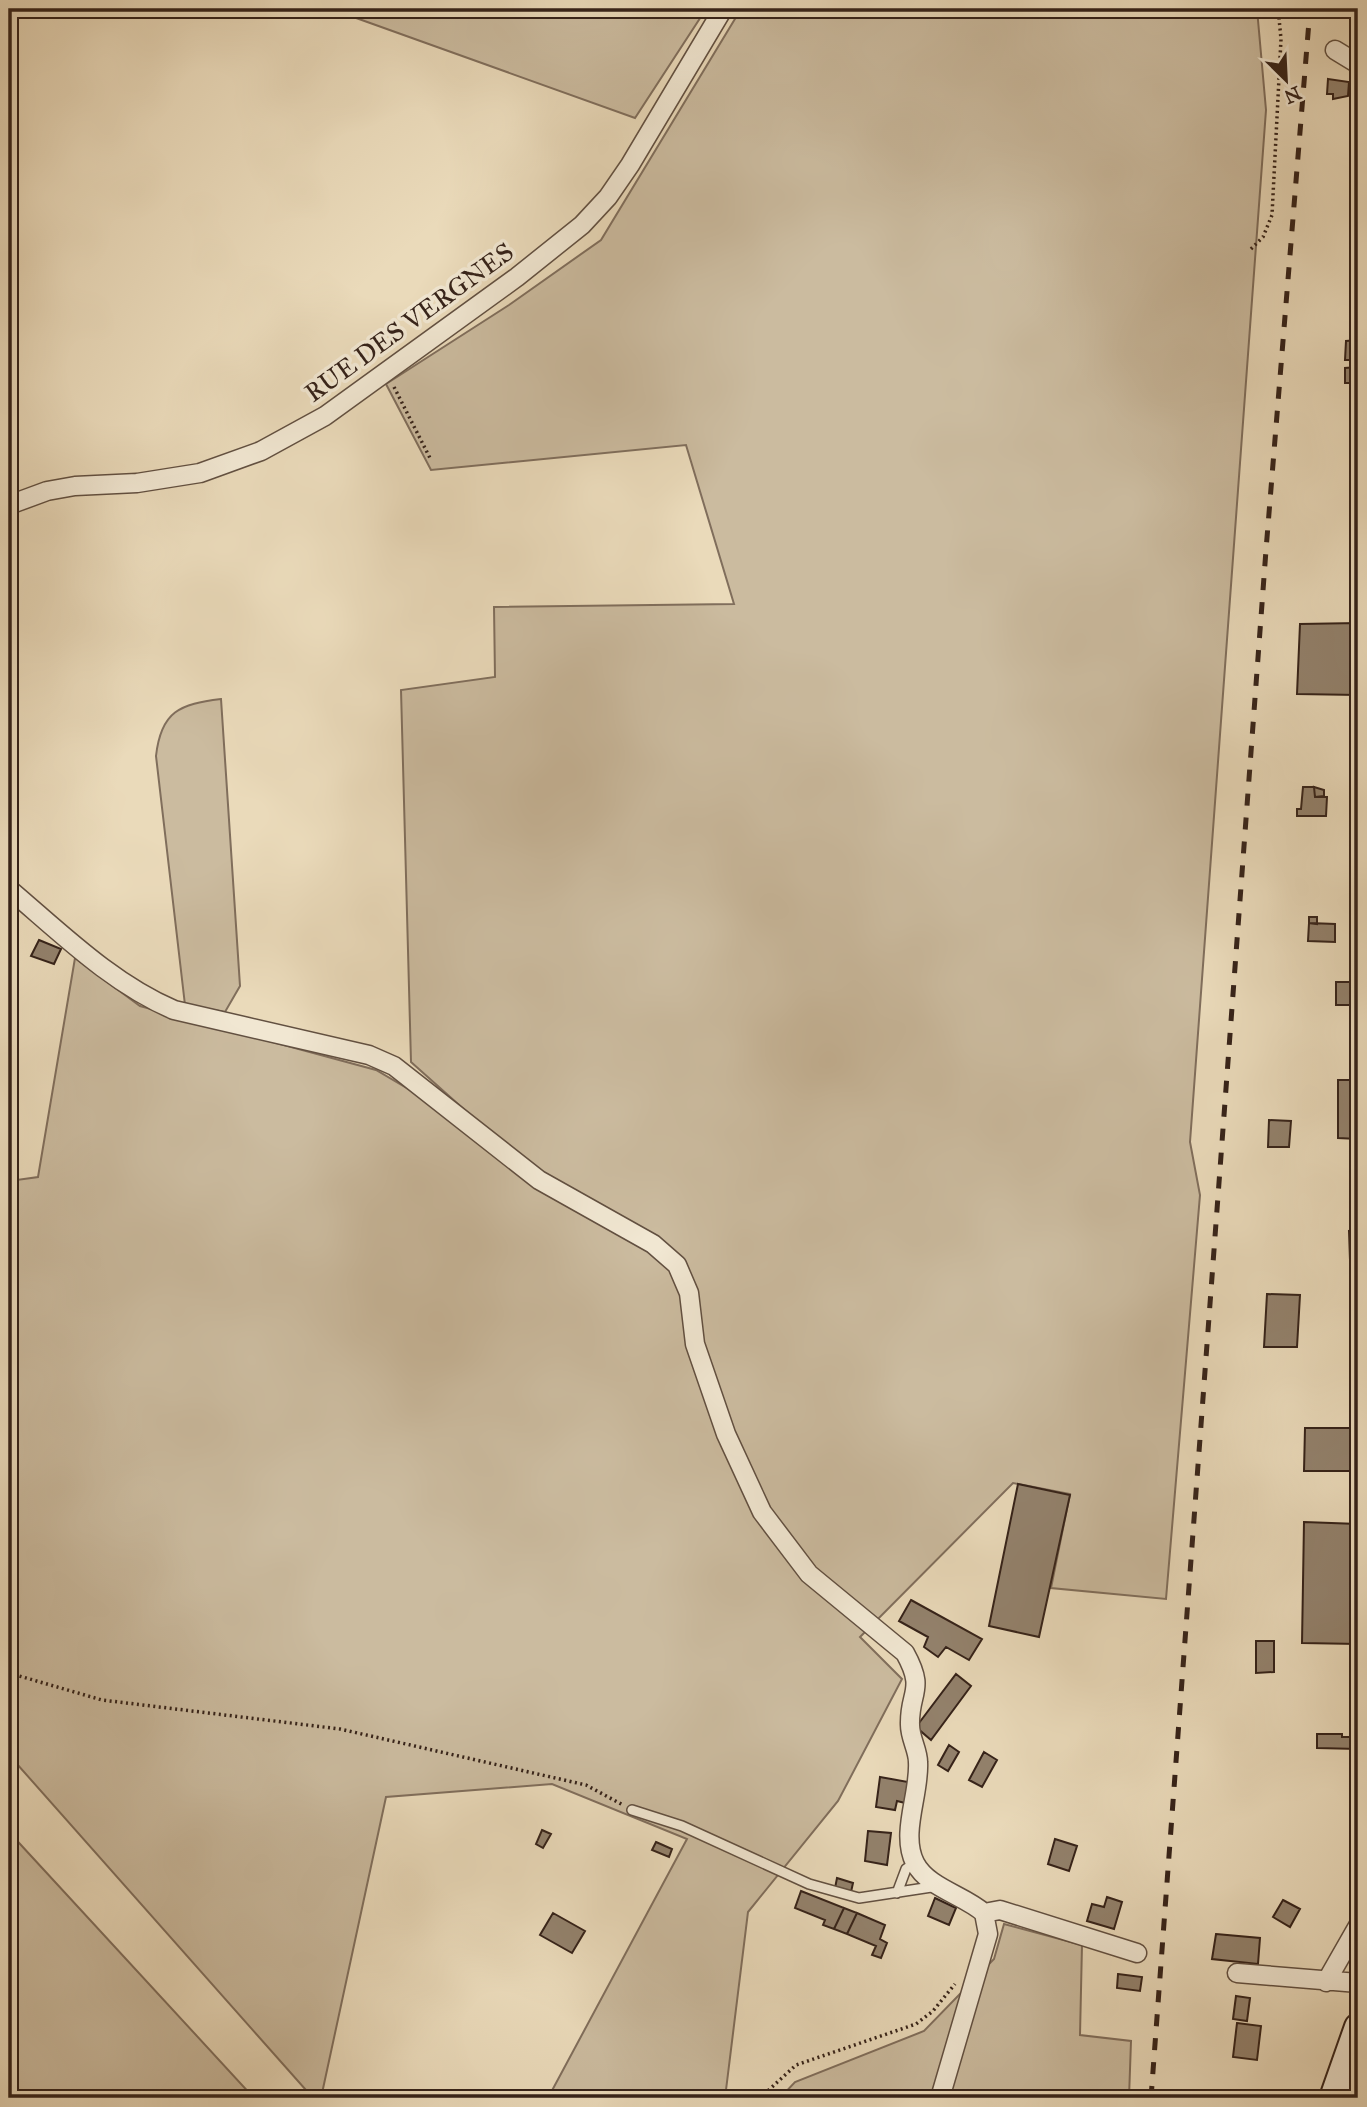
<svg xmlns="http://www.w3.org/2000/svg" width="1367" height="2107" font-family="'IM FELL Great Primer',serif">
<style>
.green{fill:#cbbb9f;stroke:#806e5c;stroke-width:2}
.building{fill:#93826d;stroke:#352219;stroke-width:2}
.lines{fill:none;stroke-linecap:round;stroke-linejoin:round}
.service-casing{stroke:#625041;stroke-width:12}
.minor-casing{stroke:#625041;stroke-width:21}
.secondary-casing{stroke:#352219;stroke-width:30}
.path{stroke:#352219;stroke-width:3.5;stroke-dasharray:2 3.5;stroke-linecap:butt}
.service{stroke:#f1e7d2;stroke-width:9}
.minor{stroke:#f1e7d2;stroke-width:18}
.secondary{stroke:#f1e7d2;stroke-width:26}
.rail{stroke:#352219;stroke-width:5;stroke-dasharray:12 12;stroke-linecap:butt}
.labels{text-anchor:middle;stroke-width:7;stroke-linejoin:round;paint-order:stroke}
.street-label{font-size:26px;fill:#352219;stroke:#f1e7d2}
</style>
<rect width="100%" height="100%" fill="#eadaba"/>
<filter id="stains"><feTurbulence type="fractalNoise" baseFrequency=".00286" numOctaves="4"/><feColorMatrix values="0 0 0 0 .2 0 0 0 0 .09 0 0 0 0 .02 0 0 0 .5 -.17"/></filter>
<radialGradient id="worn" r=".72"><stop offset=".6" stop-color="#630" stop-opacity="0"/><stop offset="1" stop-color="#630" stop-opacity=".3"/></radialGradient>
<path class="green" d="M331,9h375l-71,109z
M741,9h516l9,101 -76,1032 10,53 -34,404 -115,-11 19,-94 -57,-11 -153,154 42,42 -64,122 -90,111 -23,186h-177l139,-259 -135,-55 -166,13 -65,301h-8l-304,-343v-574l29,-4 37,-219 65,48 236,64 129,76 -94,-84 -10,-372 94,-13 -1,-70 240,-3 -48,-159 -255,25 -45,-86 123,-79 92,-65z
M221,699l19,287 -15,26 -40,-7 -29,-249c5,-45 24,-52 65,-57z
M9,1832l245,266h-245z
M1004,1924l78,21 -2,90 51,6 -2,57h-349l15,-16 129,-51 70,-72z"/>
<path class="building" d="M1328,79l21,3 -1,14 -15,3v-5h-6z
M1358,340v20h-13l1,-19z
M1358,367v16h-13v-15z
M1358,623v72l-61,-1 3,-70z
M1303,787h11l1,10h12l-1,19h-29v-7h4z
M1314,787l10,3v6l-9,1z
M1309,917h8v7l-8,-1z
M1309,923l26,1v18l-27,-1z
M39,940l22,9 -7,15 -23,-8z
M1336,982h22v23h-22z
M1338,1080h20v59l-20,-1z
M1269,1120l22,1 -2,26h-21z
M1358,1230v31l-8,-1 -1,-29z
M1267,1294l33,1 -3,52h-33z
M1305,1428h53v43h-54z
M1018,1484l52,11 -31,142 -50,-11z
M1304,1522l54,2v120l-56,-1z
M911,1600l71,39 -13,21 -23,-13 -8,10 -14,-10 4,-10 -29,-16z
M1256,1641h18v31l-18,1z
M956,1674l15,12 -40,54 -15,-13z
M1356,1730h2v19l-41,-1v-14h25v3h13z
M949,1745l10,7 -11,19 -10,-6z
M984,1752l13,8 -15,27 -13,-7z
M880,1777l28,5 -3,21 -8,-2 -2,9 -19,-3z
M542,1830l9,4 -8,14 -7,-4z
M868,1831l23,2 -4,32 -22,-4z
M1055,1839l22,7 -8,25 -21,-7z
M656,1842l16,7 -3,8 -17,-7z
M837,1878l16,5 -2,9 -16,-4z
M801,1891l43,17 -10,21 -11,-4 2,-5 -30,-12z
M1107,1897l15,5 -8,27 -27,-8 5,-17 12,3z
M935,1898l21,10 -7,17 -21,-9z
M1283,1900l17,9 -10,18 -17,-10z
M844,1908l13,5 -10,21 -13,-5z
M553,1913l32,18 -13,22 -32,-18z
M857,1913l28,12 -5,14 7,4 -6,15 -9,-3 4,-9 -29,-12z
M1216,1934l44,4 -2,26 -46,-5z
M1118,1974l24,3 -2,14 -23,-3z
M1236,1996l14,2 -3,23 -14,-2z
M1237,2023l24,3 -4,34 -24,-3z"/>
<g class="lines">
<defs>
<path id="service" d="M632,1810l50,16 127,58 50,14 79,-12
M897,1893l9,-24 9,-6"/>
<path id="minor" d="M1335,50l23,14
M9,505l38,-14 28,-5 62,-3 63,-10 61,-22 64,-35 192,-139 65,-52 26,-28 22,-32 93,-156
M9,889c52,44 102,94 165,121l195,45 25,11 145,114 114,64 24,21 12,28 6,51 31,90 36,78 47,62 96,79c21,38 4,38 5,72 0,13 8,25 8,37 2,32 -18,71 -3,101 13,25 49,32 69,50
M984,1913l16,-3 137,43
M1237,1973l121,10
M1326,1982l32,-56
M940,2098l48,-164 -4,-21"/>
<path id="secondary" d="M1333,2098l25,-71"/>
</defs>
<use href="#service" class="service-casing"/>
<use href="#minor" class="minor-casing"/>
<use href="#secondary" class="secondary-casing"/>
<path class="path" d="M1251,249l12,-12 9,-22 9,-176 -2,-21 -5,-9
M394,387l37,73
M9,1673l93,27 238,29 246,56 37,20
M760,2098l36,-33 120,-41 17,-13 22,-27"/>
<use href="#service" class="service"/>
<use href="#minor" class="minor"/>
<use href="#secondary" class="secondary"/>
<path class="rail" d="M1151,2098l115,-1548 44,-541"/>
</g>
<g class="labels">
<g class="street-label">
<text transform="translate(409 322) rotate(-36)" y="9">RUE DES VERGNES</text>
</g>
</g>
<rect width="1367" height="2107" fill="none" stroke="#eadaba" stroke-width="35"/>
<rect x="10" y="10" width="1346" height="2086" fill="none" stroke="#352219" stroke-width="3.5"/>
<rect x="18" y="18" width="1332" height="2072" fill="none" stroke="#352219" stroke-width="2"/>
<g transform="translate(1286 80) rotate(156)" stroke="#f1e7d2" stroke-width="5" paint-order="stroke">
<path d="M0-5L12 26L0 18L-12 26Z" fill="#352219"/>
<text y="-10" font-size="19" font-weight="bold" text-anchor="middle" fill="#352219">N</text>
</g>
<rect width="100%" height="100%" filter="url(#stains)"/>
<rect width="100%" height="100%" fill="url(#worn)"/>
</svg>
